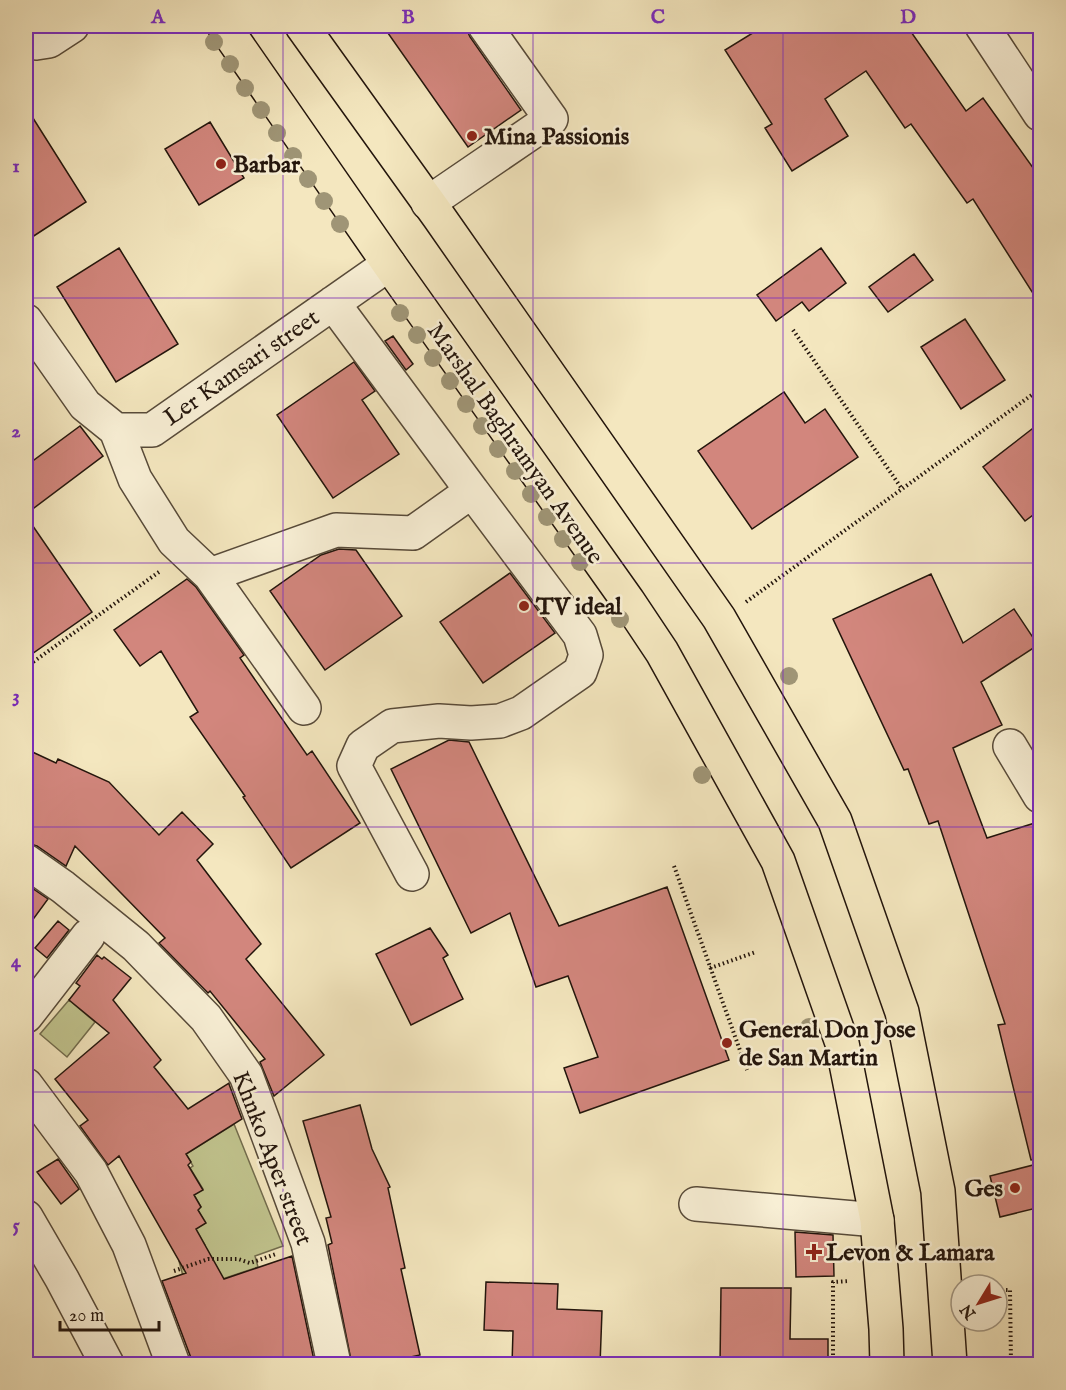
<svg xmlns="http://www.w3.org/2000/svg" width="1066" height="1390" font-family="'IM FELL English',serif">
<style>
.green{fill:#c1c48e;stroke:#726c4d;stroke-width:1.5}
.building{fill:#d2867d;stroke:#23150c;stroke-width:1.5}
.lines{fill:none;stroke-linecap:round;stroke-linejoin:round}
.minor-casing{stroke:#574a39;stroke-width:36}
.major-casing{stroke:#23150c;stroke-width:36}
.path{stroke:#23150c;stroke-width:4;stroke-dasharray:1.5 3;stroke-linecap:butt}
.minor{stroke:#f8efd5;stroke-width:33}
.major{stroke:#f4e7bf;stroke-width:33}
.tree{fill:#9f9576}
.grid{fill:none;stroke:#7b2cbf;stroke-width:1.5;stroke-opacity:0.55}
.poi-dot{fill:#8f2418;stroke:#f8efd5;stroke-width:2}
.labels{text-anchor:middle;stroke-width:5;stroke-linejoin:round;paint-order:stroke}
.poi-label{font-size:24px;font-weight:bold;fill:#23150c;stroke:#f8efd5;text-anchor:start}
.street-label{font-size:24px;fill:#23150c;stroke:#f8efd5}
.neatline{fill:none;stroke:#7b2cbf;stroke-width:2}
.grid-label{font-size:20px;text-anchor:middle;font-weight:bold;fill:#7b2cbf}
</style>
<rect width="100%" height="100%" fill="#f4e7bf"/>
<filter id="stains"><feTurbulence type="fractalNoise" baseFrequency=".00333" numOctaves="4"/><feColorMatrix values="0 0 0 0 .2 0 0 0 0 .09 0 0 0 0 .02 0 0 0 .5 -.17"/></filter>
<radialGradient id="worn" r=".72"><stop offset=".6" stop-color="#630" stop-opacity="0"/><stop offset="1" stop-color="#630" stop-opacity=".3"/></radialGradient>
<path class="green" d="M69,1000l26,22 -28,35 -27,-23z
M234,1124l49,122 -28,10 3,11 -71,24 -8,-30 26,-16 -9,-16 9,-6 -7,-13 3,-3 -7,-12 9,-6 -13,-21 3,-2 -7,-12z"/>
<path class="building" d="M383,26h82l5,11 51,73 -53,37z
M764,26h143l59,85 17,-13 58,81v127l-68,-107 -6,4 -56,-79 -6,4 -39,-57 -41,28 23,37 -56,35 -27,-43 7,-4 -47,-74z
M26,107l60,95 -60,39z
M210,122l34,56 -45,27 -34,-56z
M119,248l59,96 -62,38 -59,-95z
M821,248l25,35 -37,28 -7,-9 -26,19 -19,-26z
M914,254l19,26 -45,32 -19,-25z
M965,319l40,61 -44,29 -40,-62z
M393,336l20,28 -7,6 -21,-29z
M354,362l21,29 -13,9 37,54 -66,44 -56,-83z
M784,392l21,31 20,-14 33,48 -106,72 -54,-78z
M1041,422v87l-16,12 -42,-54z
M80,426l23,30 -77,58v-48z
M26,516l66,96 -66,46z
M339,549l17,1 46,66 -77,54 -55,-79 51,-36z
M510,573l45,60 -72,50 -43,-61z
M931,574l32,69 51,-34 24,36 -57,37 21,43 -49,23 34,90 54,-17v338l-10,1 -33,-135 7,-1 -67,-203 -9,3 -21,-55 -4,1 -71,-151z
M187,579l9,8 48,68 -4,3 67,97 5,-4 48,72 -69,45 -48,-71 2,-1 -55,-79 8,-5 -37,-61 -21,15 -26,-36z
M449,740l20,2 90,184 108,-39 62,173 -149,53 -16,-45 34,-11 -30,-81 -32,11 -26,-74 -39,20 -80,-164z
M26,749l30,14 2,-4 51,23 50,53 23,-23 31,32 -16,16 64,84 -15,15 78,96 -50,41 -14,-34 5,-3 -55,-68 -2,2 -49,-50 6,-5 -90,-92 -9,20 -29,-20 -11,-3z
M26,884l22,15 -22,30z
M58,921l11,9 -22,28 -12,-10z
M430,928l18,27 -5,3 20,41 -52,26 -35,-71z
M97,955l5,4 2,-2 27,21 -18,22 48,60 -7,7 34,42 41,-26v1l13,35 -56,35 5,8 -3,3 15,25 -9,5 7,12 -3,3 8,13 -10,6 28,50 68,-23 23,109h-124v-7l-29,-77 24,-8 -67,-117 -11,9 -28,-39 8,-6 -33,-41 54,-46 -40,-33 11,-14 -4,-3z
M360,1105l12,44 18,38 -2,1 17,80 -4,1 19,86 -46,10h-22l-24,-120 4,-2 -6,-25 5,-1 -28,-96z
M58,1159l21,30 -18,15 -24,-32z
M1041,1163v44l-41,10 -10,-41z
M795,1232l38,3 1,41 -38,1z
M486,1282l72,2 -1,25 45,2 -2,54h-88l1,-34 -29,-1z
M721,1288h70l-1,51h38v26h-108z"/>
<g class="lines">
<defs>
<path id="minor" d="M982,26l58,88
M26,37l10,6 13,-2 23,-15
M428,203l123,-84 -66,-93
M26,321l59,84 31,25h36l237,-166
M116,430l19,49 39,62 36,34 94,133
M210,575l126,-45 77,3 59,-42 -139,-188
M1010,746l30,50
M26,861l37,26 73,59 70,72 40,57 62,168 26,121
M412,874l-58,-108 9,-20 29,-20 47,-5 32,2 29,-2 21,-8 59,-41 6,-17 -6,-20 -108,-144
M26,1016l62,-80
M26,1085l65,87 38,73 44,119
M696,1204l181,16
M26,1217l36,62 45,85"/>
<path id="major" d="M224,26l165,238 239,337 34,51 116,209 64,182 35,177 9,109 1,35
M302,26l137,191 280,401 116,203 67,191 36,179 12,173"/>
</defs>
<use href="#minor" class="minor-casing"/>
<use href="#major" class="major-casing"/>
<path class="path" d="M793,330l109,159
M746,602l294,-213
M26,667l133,-95
M674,866l73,204
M710,968l46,-16
M174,1271l34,-12h30l12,4 26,-9
M997,1290h13l1,74
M833,1364v-82l16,-1"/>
<use href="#minor" class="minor"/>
<use href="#major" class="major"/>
</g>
<g class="tree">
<circle cx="214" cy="42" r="9"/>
<circle cx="230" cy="64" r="9"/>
<circle cx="245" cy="88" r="9"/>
<circle cx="261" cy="110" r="9"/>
<circle cx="277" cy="133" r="9"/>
<circle cx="293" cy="156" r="9"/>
<circle cx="308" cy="179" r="9"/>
<circle cx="324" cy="201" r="9"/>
<circle cx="340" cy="224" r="9"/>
<circle cx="400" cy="313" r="9"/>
<circle cx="417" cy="335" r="9"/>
<circle cx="433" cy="358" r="9"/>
<circle cx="450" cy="381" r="9"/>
<circle cx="466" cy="404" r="9"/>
<circle cx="482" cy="426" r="9"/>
<circle cx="498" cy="449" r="9"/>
<circle cx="515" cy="471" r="9"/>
<circle cx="531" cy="494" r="9"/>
<circle cx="547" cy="517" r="9"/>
<circle cx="563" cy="539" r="9"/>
<circle cx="580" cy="562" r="9"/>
<circle cx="620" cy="619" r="9"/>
<circle cx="789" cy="676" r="9"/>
<circle cx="702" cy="775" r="9"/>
<circle cx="809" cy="1027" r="9"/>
</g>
<path class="grid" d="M283,26v1338M533,26v1338M783,26v1338M26,298h1014M26,563h1014M26,827h1014M26,1092h1014"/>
<g class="poi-dot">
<circle cx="472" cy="136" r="6"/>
<circle cx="221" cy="164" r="6"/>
<circle cx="524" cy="606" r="6"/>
<circle cx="727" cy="1043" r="6"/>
<circle cx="1015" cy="1188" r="6"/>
<path d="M811 1243h6v6h6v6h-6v6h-6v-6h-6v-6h6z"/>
</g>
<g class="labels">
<g class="poi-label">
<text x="484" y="144">Mina Passionis</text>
<text x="233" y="172">Barbar</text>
<text x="536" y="614">TV ideal</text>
<text x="739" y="1037">General Don Jose<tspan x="739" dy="28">de San Martin</tspan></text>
<text x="1003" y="1196" text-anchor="end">Ges</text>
<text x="826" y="1260">Levon &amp; Lamara</text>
</g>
<g class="street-label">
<text transform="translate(241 367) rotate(-35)" y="8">Ler Kamsari street</text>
<text transform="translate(516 443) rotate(55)" y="8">Marshal Baghramyan Avenue</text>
<text transform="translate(273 1158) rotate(69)" y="8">Khnko Aper street</text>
</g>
</g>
<rect width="1066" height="1390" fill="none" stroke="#f4e7bf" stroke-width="66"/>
<g transform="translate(979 1303) rotate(232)"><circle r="28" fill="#f8efd5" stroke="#a39885" stroke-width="1.5"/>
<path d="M0-4.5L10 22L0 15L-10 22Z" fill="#8f2418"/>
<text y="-9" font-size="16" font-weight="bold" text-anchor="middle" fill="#23150c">N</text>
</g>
<path d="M60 1321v9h99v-9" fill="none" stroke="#23150c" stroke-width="3"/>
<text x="69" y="1321" font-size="18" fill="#23150c" stroke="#f8efd5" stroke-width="4.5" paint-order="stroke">20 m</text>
<rect x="33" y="33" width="1000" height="1324" class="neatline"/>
<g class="grid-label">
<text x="158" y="23">A</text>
<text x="408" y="23">B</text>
<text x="658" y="23">C</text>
<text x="908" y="23">D</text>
<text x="16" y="172">1</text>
<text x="16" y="437">2</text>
<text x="16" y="702">3</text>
<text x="16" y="967">4</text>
<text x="16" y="1231">5</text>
</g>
<rect width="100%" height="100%" filter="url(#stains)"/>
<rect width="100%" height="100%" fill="url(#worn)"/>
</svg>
